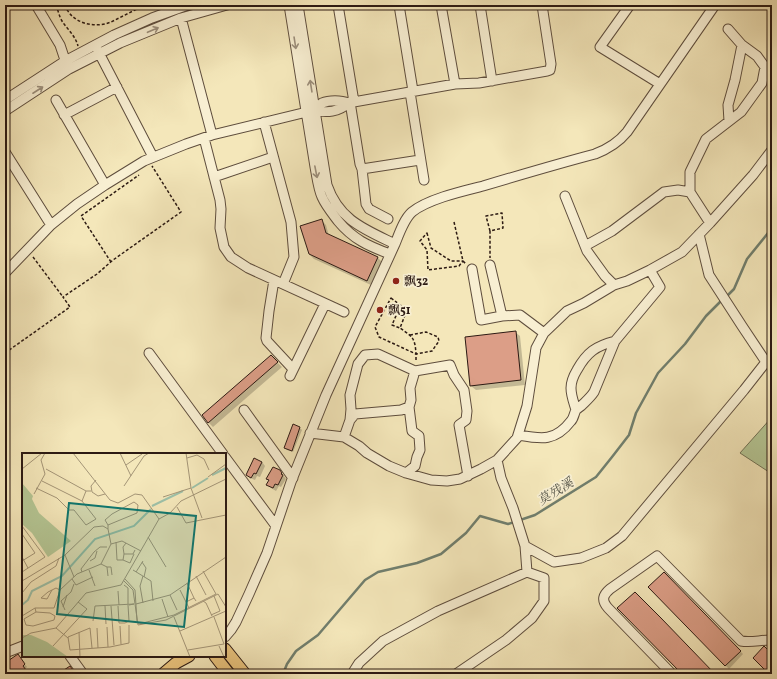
<svg xmlns="http://www.w3.org/2000/svg" width="777" height="679" font-family="Vollkorn,'Noto Serif SC',serif">
<style>
.green{fill:#b5c795;stroke:#707054}
.shadow{fill:#0003}
.lines{fill:none;stroke-linecap:round;stroke-linejoin:round}
.stream{stroke:#707e6d;stroke-width:2.5}
.building{fill:#dc9e87;stroke:#2c1a13}
.minor-casing{stroke:#5e4d3d;stroke-width:11}
.major-casing{stroke:#2c1a13;stroke-width:13}
.path{stroke:#2c1a13;stroke-width:1.5;stroke-dasharray:3 2;stroke-linecap:butt}
.minor{stroke:#f8efd2;stroke-width:9}
.major{stroke:#eac47d;stroke-width:11}
.oneway{stroke:#9c8f7c}
.poi-dot{fill:#8f2418;stroke:#f8efd2;stroke-width:1.5}
.labels{text-anchor:middle;stroke-width:3.5;stroke-linejoin:round;paint-order:stroke}
.poi-label{font-size:12px;font-weight:bold;fill:#2c1a13;stroke:#f8efd2;text-anchor:start}
.water-label{font-size:13px;font-style:italic;fill:#545448;stroke:#f8efd2}
.inset-river{fill:none;stroke:#9dc1a9;stroke-width:2}
.inset-road{fill:none;stroke:#a49577;stroke-width:1}
.view{fill:#0f766e;fill-opacity:0.15;stroke:#0f766e;stroke-width:2}
.inset-edge{fill:none;stroke:#2c1a13;stroke-width:2}
</style>
<rect width="100%" height="100%" fill="#f4e7ba"/>
<filter id="stains"><feTurbulence type="fractalNoise" baseFrequency=".005" numOctaves="4"/><feColorMatrix values="0 0 0 0 .2 0 0 0 0 .09 0 0 0 0 .02 0 0 0 .5 -.17"/></filter>
<radialGradient id="worn" r=".72"><stop offset=".6" stop-color="#630" stop-opacity="0"/><stop offset="1" stop-color="#630" stop-opacity=".3"/></radialGradient>
<path class="green" d="M772,417v57l-32,-21z"/>
<path class="shadow" d="M322,221l4,4 3,11 49,22 4,4 -11,23 -57,-26 -5,-5z
M515,332l5,4 5,49 -49,5 -5,-4z
M271,356l11,11 -69,60 -5,-5z
M294,425l6,3 2,2 -9,22 -6,-2 -2,-2z
M262,462l3,4 -5,11 -3,-1 -2,4 -5,-2 -3,-4z
M280,471l6,8 -5,8 -2,-1 -3,5 -5,-3 -3,-3 2,-4 -2,-2z
M664,573l79,81 -14,15 -80,-82z
M20,658l7,9 -2,2 4,5h-24v-9z
M743,669l5,5h-11z
M193,671l3,3h-11z"/>
<g class="lines">
<path class="stream" d="M726,297l8,-8 13,-30 21,-26 4,-2
M283,674l4,-10 9,-13 22,-16 47,-55 13,-8 39,-9 24,-9 25,-21 14,-17 28,8 27,-9 61,-38 16,-20 17,-22 7,-22 22,-40 27,-29 21,-28 16,-16"/>
</g>
<path class="building" d="M322,219l4,14 52,24 -11,24 -58,-27 -9,-28z
M516,331l5,49 -51,6 -5,-49z
M271,355l7,7 -70,61 -6,-8z
M293,424l7,3 -8,24 -8,-3z
M254,458l8,4 -6,12 -2,-1 -3,5 -5,-3z
M273,467l7,3 2,3 -1,1 2,1 -5,10 -3,-1 -2,4 -7,-3 3,-5 -3,-1z
M664,572l77,79 -16,15 -77,-79z
M635,592l26,26 54,56h-33l-65,-66z
M764,646l8,8v20h-3l-16,-16z
M18,654l7,10 -2,2 6,8h-24v-11z
M70,666l6,8h-18z"/>
<g class="lines">
<defs>
<path id="minor" d="M36,5l24,40 7,21
M289,5l26,162c2,10 3,21 7,30 4,9 10,16 16,24 15,18 30,25 52,33
M298,5l29,180c12,35 37,44 68,59
M338,5l16,97
M399,5l14,86
M441,5l14,79
M480,5l12,76
M630,5l-30,42 60,37
M181,18l31,117
M97,49l56,108
M410,92l14,88
M5,100l60,-39 49,-26 38,-17 36,-13
M56,100l49,85
M350,102l10,62 2,5 4,35 3,5 19,10
M348,103c-7,-3 -19,-3 -26,0 -3,2 -5,5 -7,7 11,3 24,2 33,-7l107,-19 24,-1 68,-12 3,-1 1,-6 -9,-59
M5,111l64,-42 51,-26 61,-25 46,-13
M64,115l53,-28
M729,121l-1,-16 7,-25 7,-35
M264,122l27,100 3,35 -11,27
M204,138l16,62 1,9 -1,19 4,19 7,10 17,11 96,44
M5,152l46,73
M362,169l58,-9
M214,177l59,-20
M690,192v-20l16,-33 35,-27 21,-29 3,-16 -8,-11 -15,-11 -14,-16
M565,196l22,55 18,25 9,9
M699,234l10,41 33,51 24,36
M585,246l27,-15 52,-39 14,-2 12,2 20,31
M490,265l12,51 18,-1 24,18
M472,269l9,51 21,-4
M5,273l46,-48 26,-21 28,-19 39,-24 42,-17 26,-9 103,-25
M274,280l-5,31 -3,27 1,3 26,28
M149,353l74,101
M290,376l35,-72
M244,410l49,68
M576,410c-2,-7 -5,-14 -5,-22 0,-6 3,-13 6,-18 10,-18 19,-24 38,-29
M350,420l1,-11 -1,-14 8,-31 7,-9 13,-1 37,17
M310,433l34,4 15,9 8,7 22,13 17,7 25,7 16,1 13,-2 21,-10 16,-9 20,-22 10,-32 9,-58 8,-15 23,-22 17,-8 30,-18 13,-4 23,-11 32,-18 28,-29 43,-48 19,-25
M518,435c23,4 37,7 53,-14 3,-3 3,-8 5,-11 1,-1 5,-4 5,-4 5,-5 9,-8 13,-14l21,-51 45,-54 -10,-17
M344,437l6,-17 5,-6 46,-4 8,-3 2,-7 -1,-12 5,-17 35,-6 4,10 10,15 3,21 -1,9 -7,5 9,51
M225,457l51,69
M497,460l4,18 12,30 12,38 29,16 27,-4 25,-10 16,-12 122,-146 22,-28 6,-3
M406,473l9,-7 2,-9 3,-7 -1,-14 -7,-5 -3,-24
M525,546l2,26
M225,637l6,-7 5,-8 13,-28 18,-41 24,-71 35,-87 69,-151c4,-10 9,-25 17,-32 16,-13 51,-21 71,-26 37,-11 74,-22 112,-32 13,-5 23,-11 32,-22l88,-127
M5,653l18,-7
M70,656l13,18
M352,674l7,-11 24,-22 55,-30 89,-39 17,6v23l-12,17 -26,22 -50,34
M672,674l-64,-66c-7,-8 -5,-13 2,-19l47,-33 84,85c10,2 19,-1 29,-1l2,2"/>
<path id="major" d="M225,649l20,25
M215,656l14,18
M163,674l13,-11 13,-7"/>
</defs>
<use href="#minor" class="minor-casing"/>
<use href="#major" class="major-casing"/>
<path class="path" d="M56,5c2,5 3,11 6,16 5,8 13,14 16,25
M65,5c6,18 29,24 46,17l34,-17
M454,222l9,39 3,3
M490,231l-4,-15 16,-3 1,15 -13,3v27
M427,233l4,15 20,13h12l-4,5 -31,4 -1,-20 -7,-9z
M33,257l30,40
M111,262l-30,-46 58,-41
M391,298l16,12 -7,18c13,9 15,10 16,26l-37,-17 -4,-10z
M398,311l-6,14 8,3
M410,335l16,-3 12,5 1,4 -7,10 -16,3v7
M5,353l65,-46 -7,-10 34,-23 16,-14 68,-48 -29,-46"/>
<use href="#minor" class="minor"/>
<use href="#major" class="major"/>
</g>
<defs><path id="oneway-shaft" d="M-6 0H5M1.5-3L5.5 0L1.5 3" fill="none" stroke-width="1.6" stroke-linecap="round" stroke-linejoin="round"/></defs>
<g class="oneway">
<use href="#oneway-shaft" transform="translate(153 30) rotate(-23)"/>
<use href="#oneway-shaft" transform="translate(295 43) rotate(81)"/>
<use href="#oneway-shaft" transform="translate(311 86) rotate(-99)"/>
<use href="#oneway-shaft" transform="translate(38 90) rotate(-33)"/>
<use href="#oneway-shaft" transform="translate(316 172) rotate(79)"/>
</g>
<g class="poi-dot">
<circle cx="396" cy="281" r="4"/>
<circle cx="380" cy="310" r="4"/>
</g>
<g class="labels">
<g class="poi-label">
<text x="404" y="285">飘32</text>
<text x="388" y="314">飘51</text>
</g>
<g class="water-label">
<text transform="translate(555 491) rotate(-32)" y="5">莫残溪</text>
</g>
</g>
<g transform="translate(22 453)">
<rect width="204" height="204" fill="#f4e7ba"/>
<path d="M0,30l11,13 -1,3 7,14 32,28 -23,16 -16,-24 -10,-9zM0,182h9l16,7 21,15h-46z" fill="#b5c795"/>
<path class="inset-river" d="M190,22l14,-7M170,35l16,-10M130,53l31,-15M0,152l6,-5 4,-9 30,-15 33,-37 39,-13 17,-17"/>
<path class="inset-road" d="M51,0l37,47 8,3 17,-9 7,1 17,24 11,-6 11,-12 45,-22M98,0l11,23M165,5l10,-3 7,4 5,11M104,12l16,-11M0,16l20,-16M24,16l40,22h5M186,24l18,-13M74,27l-5,6 1,6 6,4 7,-2M20,28l40,20M102,33l20,-30 5,-3M14,35l21,10 12,12h5l12,15 10,-6 -14,-18 4,-10M169,35l11,30M12,41l11,-20 -4,-14 4,-7M141,44l28,-9 -5,-35M155,54l9,16 40,-8M0,73l23,31 -23,15M86,76v-4l29,-12 1,-8 -4,-3 -22,12 -7,6 3,5M0,81l13,19 -13,8M126,84l18,30M94,89l1,18h6l1,-6h9l2,-4M102,101l-1,-7 3,-4M43,102l9,22M0,104l6,11M101,107l7,3 4,-9M68,108l5,-3 2,-7M120,109l4,6 -2,9M79,111l6,3 1,9M85,114h4l1,8M67,117l6,16M111,117l18,11 2,20M181,118l13,23M60,119l-1,-3 13,-17 6,-5h7M114,119l7,-11M121,123l-3,10 3,17M174,123l10,19M50,126l4,6 17,-8M103,126l10,11 2,31 2,3 35,-9 42,-21M0,128l43,-26 29,-28 9,-1 5,3 3,15M102,128l9,9 5,35 28,-5 52,-26 8,13M165,130l7,15M102,132l4,3v16M30,137l-5,9 -6,-1 7,-6 8,-4 4,2M158,137l9,18M96,138l1,14M0,140l9,-11 25,-16 3,-8M148,142l7,15M140,146l6,18M181,148l3,2 6,13M164,149l8,-4 2,3M114,151l34,-9 56,-38M83,153l1,18M89,153l3,39M96,153l1,17h6l4,-2 -1,-16M41,154l4,-12M13,155l1,4 -12,7 2,6 7,1 21,-6 1,-4 -5,-3 -14,-1M43,157l-4,-9 10,-9 3,-8M189,162l9,-4 -6,-15M0,163l13,-8h19l6,-18 17,-16 24,-10 10,-20 11,-3 19,10M152,164l16,40M71,168l2,-15 39,-2 -5,1M98,173l1,18M85,174l1,20M34,175l12,10M75,175l1,20M158,178l46,-20M57,179l1,25M0,185l9,-5 25,-5 30,-35 35,-8 38,-66M31,193l34,-37 -9,-7M197,193l5,11M70,195l-2,-20 -22,9 2,13 40,-3 19,-4v-18M166,197l36,-6 -10,-27"/>
<path class="view" d="M47,50l127,13 -12,111 -127,-13z"/>
<rect width="204" height="204" class="inset-edge"/>
</g>
<rect width="777" height="679" fill="none" stroke="#f4e7ba" stroke-width="20"/>
<rect x="6" y="6" width="765" height="667" fill="none" stroke="#2c1a13" stroke-width="2"/>
<rect x="10" y="10" width="757" height="659" fill="none" stroke="#2c1a13"/>
<rect width="100%" height="100%" filter="url(#stains)"/>
<rect width="100%" height="100%" fill="url(#worn)"/>
</svg>
